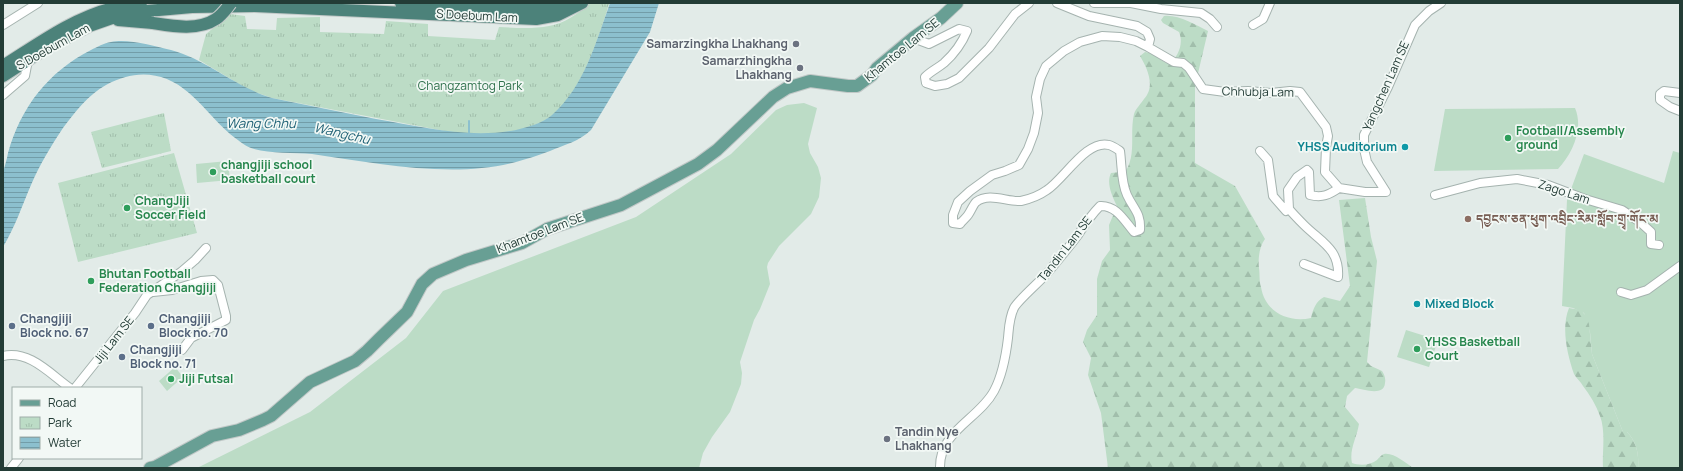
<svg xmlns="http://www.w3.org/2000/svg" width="1683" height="471" font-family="Manrope,'Noto Serif Tibetan',sans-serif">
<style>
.green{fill:#bcdcc6}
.forest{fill:url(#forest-firs)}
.park{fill:url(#park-tufts)}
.water{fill:url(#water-rules)}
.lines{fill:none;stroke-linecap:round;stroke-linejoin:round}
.stream{stroke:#8cc0ce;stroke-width:2}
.minor-casing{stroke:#a5b3af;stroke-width:10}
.primary-casing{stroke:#c1c8c7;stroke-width:14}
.trunk-casing{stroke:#c1c8c7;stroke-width:14}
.minor{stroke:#fff;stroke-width:8}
.primary{stroke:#689f94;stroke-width:12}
.trunk{stroke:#4c827a;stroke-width:12}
.trunk-bridge-casing{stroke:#c1c8c7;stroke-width:14;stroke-linecap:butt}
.trunk-bridge{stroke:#4c827a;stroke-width:12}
.worship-dot{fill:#6b7280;stroke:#f2f8f5;stroke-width:1.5}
.leisure-dot{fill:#2e9e5b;stroke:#f2f8f5;stroke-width:1.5}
.culture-dot{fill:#0f9aa8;stroke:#f2f8f5;stroke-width:1.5}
.education-dot{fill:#8d6e63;stroke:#f2f8f5;stroke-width:1.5}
.service-dot{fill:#5c6f8a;stroke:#f2f8f5;stroke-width:1.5}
.labels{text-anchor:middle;stroke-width:3.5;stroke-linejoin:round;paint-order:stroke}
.street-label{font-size:12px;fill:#233c36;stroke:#f2f8f5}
.worship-label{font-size:12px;font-weight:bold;fill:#5b616d;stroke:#f2f8f5;text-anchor:end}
.park-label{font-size:12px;fill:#2f714c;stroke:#f2f8f5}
.leisure-label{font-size:12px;font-weight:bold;fill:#27864d;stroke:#f2f8f5;text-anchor:start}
.culture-label{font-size:12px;font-weight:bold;fill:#0d838f;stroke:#f2f8f5;text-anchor:end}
.education-label{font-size:12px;font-weight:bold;fill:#785e54;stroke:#f2f8f5;text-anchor:start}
.service-label{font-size:12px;font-weight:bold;fill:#4e5e75;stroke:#f2f8f5;text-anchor:start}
.water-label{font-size:13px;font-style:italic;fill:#1f6175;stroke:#f2f8f5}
</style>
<defs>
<pattern id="forest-firs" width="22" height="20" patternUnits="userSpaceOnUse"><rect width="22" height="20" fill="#bcdcc6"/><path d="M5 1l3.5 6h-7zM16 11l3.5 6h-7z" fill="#a1beab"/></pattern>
<pattern id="park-tufts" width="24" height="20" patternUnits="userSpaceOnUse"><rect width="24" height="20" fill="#bcdcc6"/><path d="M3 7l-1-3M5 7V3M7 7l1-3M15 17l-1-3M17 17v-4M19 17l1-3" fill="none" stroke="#a1beab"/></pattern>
<pattern id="water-rules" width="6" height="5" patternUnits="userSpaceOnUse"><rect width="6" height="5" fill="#8cc0ce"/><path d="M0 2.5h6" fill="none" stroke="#729da8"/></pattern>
</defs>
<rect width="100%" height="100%" fill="#e2ebe8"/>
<path class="green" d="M804,103l13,5 -9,36 2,9 8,14 3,11 -2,19 -8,17 -32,32 -11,17 -1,4 3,17 -10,25 -6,11 -14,42 2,11 -1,11 -11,28 -18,25 -9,16 -4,15h-502l113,-56 96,-74 37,-47 193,-74 95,-63 45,-44 11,-5z
M1575,108c9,21 -3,46 -17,61l-124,2 11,-62z
M1673,151l7,2v315h-42c1,-13 -1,-26 -11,-36h-4l-31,-78 -2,-22 -6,-19 -11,-5 -11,-2 5,-106 17,-46 80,29z
M228,161l2,19 -33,3 -1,-19z
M1406,330l32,10 -9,27 -32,-10z
M175,367l8,10 -16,14 -8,-10z"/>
<path class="forest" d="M1164,16c13,-2 32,9 44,15l-13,55v77l40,23 30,53c-6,8 -7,20 -6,29 1,6 0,13 2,19 4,25 27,36 50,31 2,-9 5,-17 13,-21l16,4 10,-15 -11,-86 26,-2 6,39 6,24 -10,101 4,4 11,5c2,3 4,7 3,12 -1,14 -22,6 -30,5l-8,8 -2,11 14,17c-2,13 -10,26 -7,39 8,3 19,2 25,-3 2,-2 4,-5 7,-6 9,-2 22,9 29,14h-305l-7,-55 -13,-38 3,-17 -8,-16 4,-12 10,-15v-36l5,-18 8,-11 -1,-25 8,-19c-5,-10 -11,-23 -6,-33l9,-1 2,4c16,-18 7,-41 12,-62 2,-6 7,-10 10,-15 12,-13 3,-31 -4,-43l5,-4c10,1 15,9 24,12 9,-7 15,-20 10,-32l-16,-9 -2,-3z
M1569,308l12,2 5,6 3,8 3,30 31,78h4c10,10 12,23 11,36h-35c-1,-16 3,-36 -3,-52 -4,-11 -10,-21 -17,-30 -2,-4 -7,-8 -9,-12 -7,-20 -13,-47 -5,-66z"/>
<path class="park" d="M590,3l19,1c-10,33 -29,93 -59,113 -27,18 -64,18 -95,16l-183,-35 -23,-8 -50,-30 7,-26 24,-20 15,2 2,13 29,1 1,-12 43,-1v15l64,2 2,-13 42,3v12l67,4 4,-13c22,1 51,4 71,-9 7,-4 14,-10 20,-15z
M164,113l7,38 -69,17 -11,-36z
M174,153l23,80 -119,29 -20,-79z"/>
<path class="water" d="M610,3h49l-9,29 -59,98c-11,11 -27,15 -41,21 -11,4 -23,8 -34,11 -62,17 -142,1 -204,-8 -19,-2 -44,0 -61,-6 -8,-3 -14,-9 -21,-14 -15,-13 -26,-28 -41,-41 -25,-22 -54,-24 -83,-8 -18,10 -31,27 -43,43 -12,18 -23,36 -32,57 -9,21 -16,42 -28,62 0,-24 -3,-49 0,-73 1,-7 4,-14 5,-21 13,-46 40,-81 83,-103 6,-3 13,-7 20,-8 16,-4 43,4 60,8 37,10 64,37 101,48 34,7 69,14 104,21 47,8 93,20 140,11 12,-3 27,-7 36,-15 32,-28 44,-73 58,-112z"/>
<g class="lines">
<path class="stream" d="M469,135v-14"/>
<defs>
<path id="minor" d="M1094,3h37l30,6 40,4 9,6 7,8
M3,25l35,-22
M1253,25l10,-6 7,-16
M913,38l16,6 30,-15 8,2c-5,12 -14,24 -23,32 -6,5 -13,8 -19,14l1,6 9,3 12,-2 12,-6 30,-30 26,-34 14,-11
M1148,47l26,15 9,1 6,5 14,21 22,3 23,-1 23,2 19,-2 10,1 26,35 2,9 -2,11 -1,25 14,16
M1680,93l-16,-2 -4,3v6l10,7 10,4
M3,95l22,-19 3,-16
M1260,151l8,9 5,36 13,15 3,-2 -1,-19 9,-13 10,-7 2,2 1,23c12,3 19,0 29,-7l26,4h21l-19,-30 -3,-13v-14l24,-48 27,-62 14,-14 12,-8
M1435,195l45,-12 37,-4 31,6 37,14 37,11 18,12 11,10v12l8,1
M1289,209c5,6 10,11 15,16 17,17 36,24 34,52l-34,-13
M153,292l19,-2 29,-9 12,-1 5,5 8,31v4l-35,18 -9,12
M1621,292l10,3 16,-5 33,-24
M3,356c27,-6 47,18 67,32
M75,388l60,-75 12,-18 34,-23 14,-12 11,-12
M11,468l8,-10
M940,468c-1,-37 39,-49 54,-77 8,-15 12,-36 14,-53 1,-10 1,-20 6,-30 4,-8 28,-28 35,-37 10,-12 20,-24 29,-36 7,-11 13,-20 22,-29 16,-1 24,14 34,26l6,-2c1,-17 -6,-20 -13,-35 -6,-13 -5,-29 -7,-44 -3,-2 -7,-5 -11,-6 -22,-6 -45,34 -62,45 -7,5 -17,9 -26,11 -14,1 -32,-9 -45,1 -3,3 -5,9 -8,13 -2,3 -6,6 -8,9l-7,-1v-8l5,-13 12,-11 22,-16 13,-4 14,-6 9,-16 6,-16 4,-20 -2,-16 4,-18 6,-13 18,-15 16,-9 22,-6 18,1 16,4 12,6 2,-8 -3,-7 -10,-6 -48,-10 -32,-13"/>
<path id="primary" d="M150,468l5,-1 57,-31 27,-6 24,-10 8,-4 39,-34 45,-21 12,-10 12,-12 28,-27 15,-28 11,-10 33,-14 56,-17 25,-14 74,-24 47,-25 30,-16 19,-14 56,-53 14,-9 23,-7 38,5h9l15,-11 5,-7 36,-30 28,-20 16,-15"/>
<path id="trunk" d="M401,3l134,6 26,-6
M118,20l35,3
M3,66c35,-22 70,-48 110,-58 10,-3 18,-1 28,-2
M3,76l45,-29 41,-21 23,-8 24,-6 56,-5 63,-1 281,13 22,-4 24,-12"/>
</defs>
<use href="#minor" class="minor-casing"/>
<use href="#primary" class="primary-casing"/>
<use href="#trunk" class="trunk-casing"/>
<use href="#minor" class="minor"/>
<use href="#primary" class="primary"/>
<use href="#trunk" class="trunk"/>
<defs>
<path id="trunk-bridge" d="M153,23c19,3 45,8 63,-4 6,-4 10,-10 15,-16"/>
</defs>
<use href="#trunk-bridge" class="trunk-bridge-casing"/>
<use href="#trunk-bridge" class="trunk-bridge"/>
</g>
<g class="worship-dot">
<circle cx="796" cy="44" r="4"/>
<circle cx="800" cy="68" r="4"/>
<circle cx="887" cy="439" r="4"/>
</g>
<g class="leisure-dot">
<circle cx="1508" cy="138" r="4"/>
<circle cx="213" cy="172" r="4"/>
<circle cx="127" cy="208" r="4"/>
<circle cx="91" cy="281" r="4"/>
<circle cx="1417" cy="349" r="4"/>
<circle cx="171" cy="379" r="4"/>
</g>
<g class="culture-dot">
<circle cx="1405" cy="147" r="4"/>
<circle cx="1417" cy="304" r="4"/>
</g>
<circle class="education-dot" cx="1468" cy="219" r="4"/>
<g class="service-dot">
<circle cx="12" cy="326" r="4"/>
<circle cx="151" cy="326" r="4"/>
<circle cx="122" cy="357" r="4"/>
</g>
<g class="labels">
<g class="street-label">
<text transform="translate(477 16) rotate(3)" y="4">S Doebum Lam</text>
<text transform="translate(53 47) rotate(-29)" y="4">S Doebum Lam</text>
<text transform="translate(902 50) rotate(-39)" y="4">Khamtoe Lam SE</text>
<text transform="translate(1386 86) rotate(-66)" y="4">Yangchen Lam SE</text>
<text transform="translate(1258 92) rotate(1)" y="4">Chhubja Lam</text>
<text transform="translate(1564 192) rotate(18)" y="4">Zago Lam</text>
<text transform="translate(540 233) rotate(-21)" y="4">Khamtoe Lam SE</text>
<text transform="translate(1065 249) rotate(-52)" y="4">Tandin Lam SE</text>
<text transform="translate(114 340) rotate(-52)" y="4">Jiji Lam SE</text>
</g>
<g class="worship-label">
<text x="788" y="48">Samarzingkha Lhakhang</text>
<text x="792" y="65">Samarzhingkha<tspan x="792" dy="14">Lhakhang</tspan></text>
<text x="895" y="436" text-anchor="start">Tandin Nye<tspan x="895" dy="14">Lhakhang</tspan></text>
</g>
<g class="park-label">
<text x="470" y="90">Changzamtog Park</text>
</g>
<g class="leisure-label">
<text x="1516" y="135">Football/Assembly<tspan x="1516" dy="14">ground</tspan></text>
<text x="221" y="169">changjiji school<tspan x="221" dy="14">basketball court</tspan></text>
<text x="135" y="205">ChangJiji<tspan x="135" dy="14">Soccer Field</tspan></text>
<text x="99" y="278">Bhutan Football<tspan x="99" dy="14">Federation Changjiji</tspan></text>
<text x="1425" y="346">YHSS Basketball<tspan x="1425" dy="14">Court</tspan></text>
<text x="179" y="383">Jiji Futsal</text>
</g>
<g class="culture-label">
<text x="1397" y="151">YHSS Auditorium</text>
<text x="1425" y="308" text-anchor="start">Mixed Block</text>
</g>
<g class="education-label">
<text x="1476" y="223">དབྱངས་ཅན་ཕུག་འབྲིང་རིམ་སློབ་གྲྭ་གོང་མ</text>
</g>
<g class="service-label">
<text x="20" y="323">Changjiji<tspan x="20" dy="14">Block no. 67</tspan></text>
<text x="159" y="323">Changjiji<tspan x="159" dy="14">Block no. 70</tspan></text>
<text x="130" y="354">Changjiji<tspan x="130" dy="14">Block no. 71</tspan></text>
</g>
<g class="water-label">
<text x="261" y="128">Wang Chhu</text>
<text transform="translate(342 133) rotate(13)" y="5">Wangchu</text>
</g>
</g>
<rect width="1683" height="471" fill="none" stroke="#233c36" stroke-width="8"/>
<rect x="12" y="387" width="130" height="72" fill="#f2f8f5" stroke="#9fada9"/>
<rect x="20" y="400" width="20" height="6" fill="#689f94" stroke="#9fada9"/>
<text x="48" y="407" font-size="12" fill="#233c36">Road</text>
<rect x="20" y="417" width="20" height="12" fill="url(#park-tufts)" stroke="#9fada9"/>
<text x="48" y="427" font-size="12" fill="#233c36">Park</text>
<rect x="20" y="437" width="20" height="12" fill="url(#water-rules)" stroke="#9fada9"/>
<text x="48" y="447" font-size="12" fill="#233c36">Water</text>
</svg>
